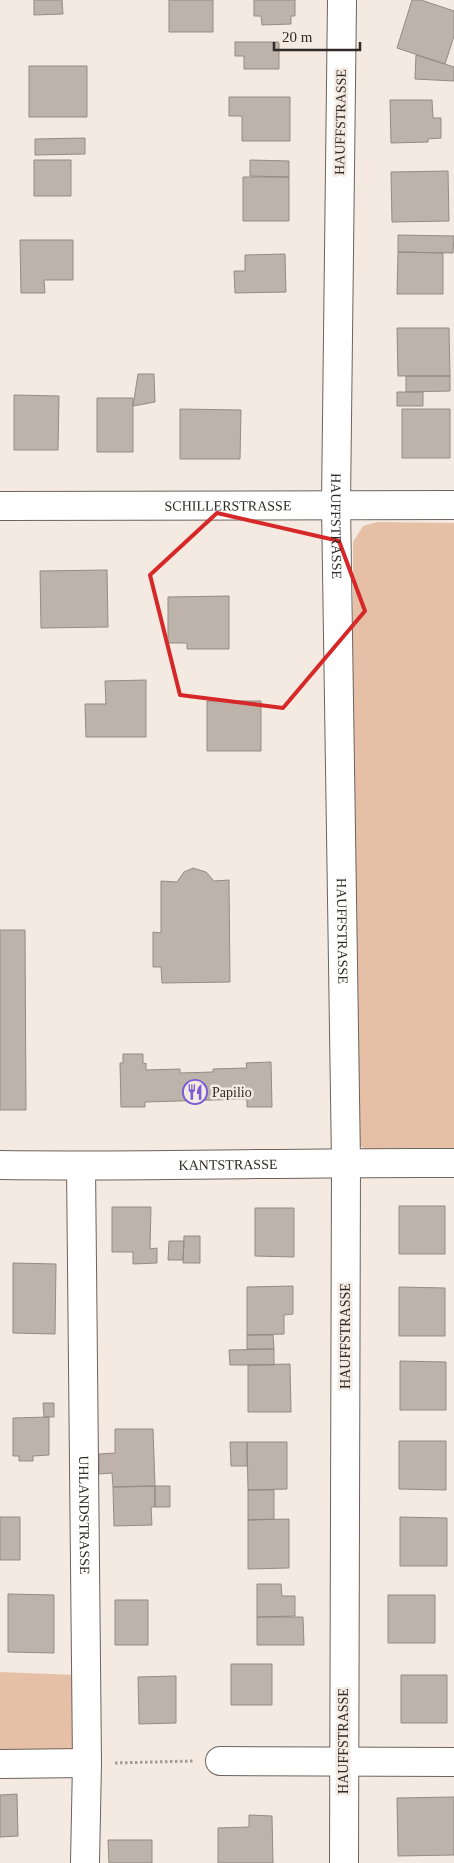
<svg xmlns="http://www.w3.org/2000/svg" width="454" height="1863" font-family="Georgia,serif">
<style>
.green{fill:#e5c0a7}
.building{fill:#beb3ab;stroke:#958b83}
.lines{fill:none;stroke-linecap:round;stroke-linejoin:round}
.minor-casing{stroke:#6d635c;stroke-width:30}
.path{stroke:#a59c96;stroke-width:3;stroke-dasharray:2.5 2.5;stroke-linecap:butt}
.minor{stroke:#fff;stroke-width:28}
.marked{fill:none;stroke:#d62828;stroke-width:4;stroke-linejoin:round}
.labels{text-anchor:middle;stroke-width:5;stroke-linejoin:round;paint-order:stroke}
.street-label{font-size:14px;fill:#302b28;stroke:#f5eae2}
.poi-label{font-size:14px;fill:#302b28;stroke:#f5eae2;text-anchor:start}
</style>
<rect width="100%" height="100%" fill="#f5eae2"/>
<path class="green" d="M377,522l77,1v625l-89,1 -8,-6 -4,-10v-591l10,-16z
M0,1672l77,3 -2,70 -6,8 -69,2z"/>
<path class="building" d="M34,0h28l1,14 -29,1z
M169,0h44v32h-44z
M254,0h41v16h-4v8l-29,1 -1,-9h-7z
M412,0h9l33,11v25l-9,28 -48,-16z
M235,42h44v27h-35v-13h-9z
M416,55l38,12v14l-39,-2z
M29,66h58v51h-58z
M229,97h61v44h-48v-25h-13z
M390,100h42l1,18h8v20l-13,1v3l-37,1z
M85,138v16l-50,1v-16z
M34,160h37v36h-37z
M250,160l39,1v16l-39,-1z
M448,171l1,50 -57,1 -1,-50z
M243,177h46v44h-46z
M398,235l56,1 -1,17 -55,-1z
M20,240h53v40h-29l1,13h-24z
M398,252l45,1v41h-46z
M285,254l1,38 -51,1 -1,-22h11v-16z
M397,328h52l1,48h-52z
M138,374h16l1,28 -22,4z
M406,376h44v15l-44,1z
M397,392h26v14h-26z
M14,395l45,1 -1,54h-44z
M97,398h36v54h-36z
M180,409l61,1 -1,49h-60z
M402,409h48v49h-48z
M107,570l1,57 -67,1 -1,-57z
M229,596v53h-42v-6h-19v-46z
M146,680v57h-60l-1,-33h21l-1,-23z
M207,701h54v50h-54z
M193,868l13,4 8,9 15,-1 1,102 -68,1 -1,-16h-8v-35l8,1v-52l16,1 7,-10z
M0,930h25l1,180h-26z
M123,1054h20v10l3,-1v7l34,-1v4l33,-1v-3l34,-1 -1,-5 25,-1 1,45h-25v-8l-102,3v5h-24l-1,-44h3z
M399,1206h46v48h-46z
M112,1207h39l-1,42 7,-1v15l-24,1v-12h-21z
M255,1208h39v49l-39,-1z
M184,1236h16v27h-17z
M169,1241h15l-1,19h-15z
M13,1263l43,1 -1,70 -42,-1z
M293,1286v28l-9,1v19l-37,1v-48z
M399,1287l46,1v48h-46z
M247,1335h26l1,14h-27z
M274,1349v16h-44l-1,-15z
M400,1361l46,1v48h-46z
M290,1364l1,48h-43v-47z
M43,1403h11v14h-10z
M49,1417v38l-16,1v5h-14v-5h-6v-38z
M115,1429h38l2,57 -42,1 -1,-14 -13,1v-20l16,-1z
M399,1441h47v49l-47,-1z
M230,1442h17v24h-16z
M247,1442h40v47l-39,1z
M155,1486h15v21h-15z
M155,1486v21h-4l1,18 -38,1 -1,-39z
M248,1490h26v29l-26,1z
M0,1517h20v43h-20z
M400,1517l47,1v48h-47z
M289,1519v49l-41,1v-49z
M257,1584h24l1,12h13v20l-38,1z
M8,1594l46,1v58l-46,-1z
M388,1595h47v48h-47z
M115,1600h33v45h-33z
M257,1617h46l1,28h-47z
M231,1664h41v41h-41z
M401,1675h46v48h-46z
M176,1676v47l-37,1 -1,-47z
M17,1794l1,42 -18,1v-42z
M454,1797v58l-56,1 -1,-58z
M249,1815l23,1 1,47h-55v-35l31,-1z
M108,1840h44v23h-43z"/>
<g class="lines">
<defs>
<g id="minor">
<path id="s1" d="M342,0l-6,504 10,658 -2,701"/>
<path id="s2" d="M0,506l454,-1"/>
<path id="s3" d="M0,1165c151,2 303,-3 454,-2"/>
<path id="s4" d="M81,1166l6,597 -2,100"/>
<path d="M220,1761l234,1"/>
<path d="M0,1764l87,-1"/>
</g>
</defs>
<use href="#minor" class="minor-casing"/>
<path class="path" d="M115,1763l78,-2"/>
<use href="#minor" class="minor"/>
</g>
<path class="marked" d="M217,513l122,28 26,70 -82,97 -103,-13 -30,-120z"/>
<defs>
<symbol id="restaurant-ring" viewBox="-11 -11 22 22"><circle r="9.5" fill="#f5eae2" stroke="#7d5bd5" stroke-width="1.5"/><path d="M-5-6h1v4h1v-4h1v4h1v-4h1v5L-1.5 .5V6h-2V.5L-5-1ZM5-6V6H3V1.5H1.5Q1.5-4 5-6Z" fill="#7d5bd5"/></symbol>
</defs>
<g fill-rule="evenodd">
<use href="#restaurant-ring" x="181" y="1078" width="28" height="28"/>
</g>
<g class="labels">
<g class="street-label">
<text transform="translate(340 122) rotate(-89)" y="5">HAUFFSTRASSE</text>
<text dy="5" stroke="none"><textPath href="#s2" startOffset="228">SCHILLERSTRASSE</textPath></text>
<text dy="5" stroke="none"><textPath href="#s1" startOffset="526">HAUFFSTRASSE</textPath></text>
<text dy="5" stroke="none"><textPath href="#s1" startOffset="931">HAUFFSTRASSE</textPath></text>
<text dy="5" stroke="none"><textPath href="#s3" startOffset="228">KANTSTRASSE</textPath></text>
<text transform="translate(345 1336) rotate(-90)" y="5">HAUFFSTRASSE</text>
<text dy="5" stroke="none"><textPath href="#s4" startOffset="349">UHLANDSTRASSE</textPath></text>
<text transform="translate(343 1741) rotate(-90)" y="5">HAUFFSTRASSE</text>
</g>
<g class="poi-label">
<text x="212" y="1097">Papilio</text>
</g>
</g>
<path d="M274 42v8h86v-8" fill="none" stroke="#302b28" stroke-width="2.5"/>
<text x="282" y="42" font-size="15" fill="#302b28" stroke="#f5eae2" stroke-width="4" paint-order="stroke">20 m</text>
</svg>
